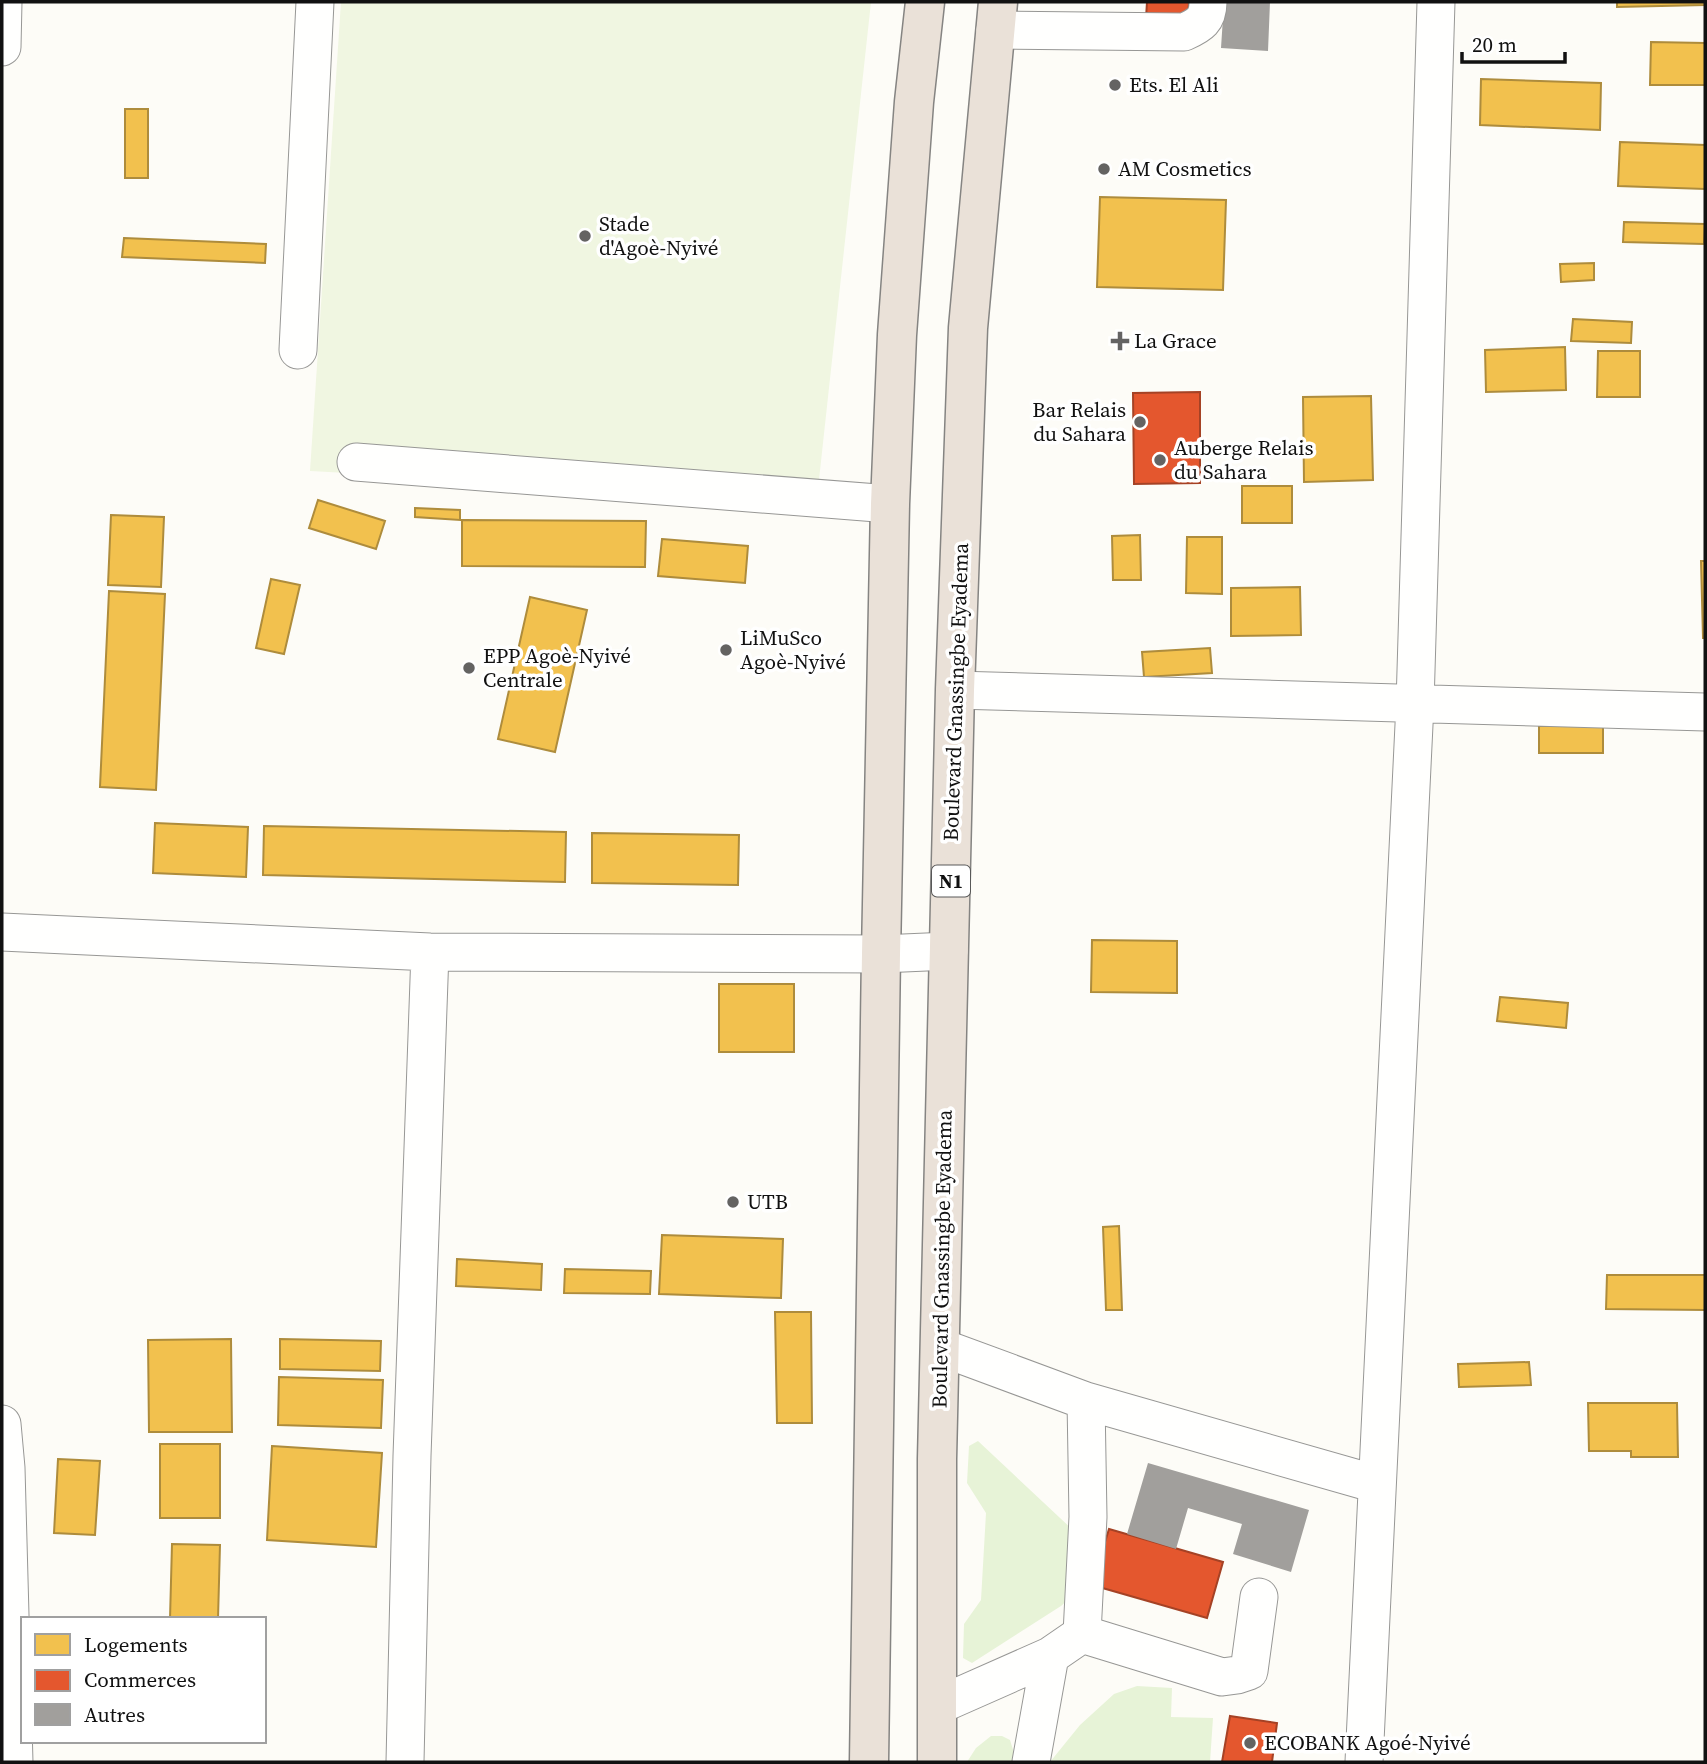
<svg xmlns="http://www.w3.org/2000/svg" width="1707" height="1764" font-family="'Source Serif 4',serif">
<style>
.green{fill:#e7f3d7}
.pitch{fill:#f0f6e1}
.homes{fill:#f2c14e;stroke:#ae8c3c;stroke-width:2}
.shops{fill:#e4572e;stroke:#a54225;stroke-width:2}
.building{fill:#a19f9c}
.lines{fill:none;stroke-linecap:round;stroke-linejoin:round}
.minor-casing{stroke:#979795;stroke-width:39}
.highway-casing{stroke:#858482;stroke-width:41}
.minor{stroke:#fffffe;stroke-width:37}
.highway{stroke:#eae1d8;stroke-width:38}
.poi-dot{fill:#646362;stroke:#fff;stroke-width:2.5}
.labels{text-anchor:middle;stroke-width:7;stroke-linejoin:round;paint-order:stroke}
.shield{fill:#fff;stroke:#585858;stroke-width:2}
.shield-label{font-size:19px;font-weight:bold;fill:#111}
.poi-label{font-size:21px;fill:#111;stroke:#fff;text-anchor:start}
.street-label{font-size:21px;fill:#111;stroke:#fff}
</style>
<rect width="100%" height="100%" fill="#fdfcf7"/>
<path class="green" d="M978,1441l97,91 -4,65 -10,9 -89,57 -9,-5 1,-34 17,-24 5,-87 -19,-30 2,-37z
M1137,1686l35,2 -1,29 42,1 -3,44h-160l30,-37 34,-31z
M991,1736h11l8,4 4,13 -1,9h-46l9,-14z"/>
<path class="pitch" d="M341,2h530l-54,496 -507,-27z"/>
<path class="homes" d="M1617,2h88v3l-88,2z
M1651,42l54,1v42h-55z
M1481,79l120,4 -1,47 -120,-5z
M125,109h23v69h-23z
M1620,142l85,3v44l-87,-3z
M1100,197l126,3 -3,90 -126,-3z
M1624,222l81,2 -1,20 -81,-2z
M124,238l142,6 -1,19 -143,-6z
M1594,263v17l-33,2 -1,-18z
M1573,319l59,3 -1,21 -60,-2z
M1565,347l1,43 -80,2 -1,-42z
M1598,351h42v46h-43z
M1371,396l2,84 -69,2 -1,-85z
M1242,486h50v37h-50z
M318,500l67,21 -9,28 -67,-21z
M415,508l45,2v10l-45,-3z
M111,515l53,2 -3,70 -53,-2z
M462,520l184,1 -1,46 -183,-1z
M1140,535l1,45h-28l-1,-44z
M1187,537h35v57l-36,-1z
M662,539l86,7 -3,37 -87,-7z
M1701,561h4v77h-2z
M271,579l29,6 -16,69 -28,-6z
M1300,587l1,48 -70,1v-48z
M109,591l56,3 -9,196 -56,-3z
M530,597l57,13 -32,142 -57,-13z
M1210,648l2,25 -68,4 -2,-25z
M1539,726h64v27h-64z
M155,823l93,4 -2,50 -93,-4z
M264,826l302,6 -1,50 -302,-7z
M592,833l147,2 -1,50 -146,-2z
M1092,940l85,1v52l-86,-1z
M719,984h75v68h-75z
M1500,997l68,6 -2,25 -69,-7z
M1119,1226l3,84h-16l-3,-83z
M662,1235l121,4 -2,59 -122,-4z
M457,1259l85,5 -1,26 -85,-4z
M565,1269l86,2 -1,23 -86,-1z
M1607,1275h98v35l-99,-1z
M775,1312h36l1,111h-35z
M231,1339l1,93h-83l-1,-92z
M280,1339l101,2 -1,30 -100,-2z
M1529,1362l2,23 -72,2 -1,-23z
M279,1377l104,3 -2,48 -103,-3z
M1588,1403h89l1,54h-47v-6h-42z
M160,1444h60v74h-60z
M272,1446l110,7 -6,94 -109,-7z
M58,1459l42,2 -5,74 -41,-2z
M172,1544l48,1 -2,74h-48z"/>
<path class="shops" d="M1147,2h42l-1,18 -42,-2z
M1200,392v91l-66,1 -1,-91z
M1109,1529l114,33 -16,56 -115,-33z
M1230,1716l47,7 -5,39h-50z"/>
<path class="building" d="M1224,2h46l-2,49 -47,-3z
M1148,1463l161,47 -18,62 -58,-18 9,-30 -54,-16 -12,41 -49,-15z"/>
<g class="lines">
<defs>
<path id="minor" d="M995,30l189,2c16,-7 24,-12 24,-30
M2,47l1,-45
M298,350l17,-348
M356,462l534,42
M955,690l750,22
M2,932l428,20 451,2 68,-3
M1086,1401l290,83
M2,1424l4,44 8,294
M1082,1634l140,43 15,-2 12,-4 10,-74
M937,1706l113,-50 32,-22 6,-117 -2,-116 -146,-54
M405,1762l7,-306 18,-504
M1031,1762l19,-106
M1364,1762l51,-1058 21,-702"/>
<path id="highway" d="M869,1762l12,-808 9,-450 7,-169 17,-233 11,-100
M937,1762v-303l18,-769 13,-362 30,-326"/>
</defs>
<use href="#minor" class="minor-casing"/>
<use href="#highway" class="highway-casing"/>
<use href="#minor" class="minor"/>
<use href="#highway" class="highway"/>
</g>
<g class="poi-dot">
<circle cx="1115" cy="85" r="7"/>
<circle cx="1104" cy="169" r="7"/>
<circle cx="585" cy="236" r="7"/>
<path d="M1116.5 330.5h7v7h7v7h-7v7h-7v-7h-7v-7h7z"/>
<circle cx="1140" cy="422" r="7"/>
<circle cx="1160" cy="460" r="7"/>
<circle cx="726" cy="650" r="7"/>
<circle cx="469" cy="668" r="7"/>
<circle cx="733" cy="1202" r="7"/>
<circle cx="1250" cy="1743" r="7"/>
</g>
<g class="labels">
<rect class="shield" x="932" y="865.5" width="38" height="31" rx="5"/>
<g class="shield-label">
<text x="951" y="888">N1</text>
</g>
<g class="poi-label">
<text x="1129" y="92">Ets. El Ali</text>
<text x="1118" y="176">AM Cosmetics</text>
<text x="599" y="231">Stade<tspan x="599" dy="24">d'Agoè-Nyivé</tspan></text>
<text x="1134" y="348">La Grace</text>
<text x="1126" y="417" text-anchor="end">Bar Relais<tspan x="1126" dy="24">du Sahara</tspan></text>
<text x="1174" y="455">Auberge Relais<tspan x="1174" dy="24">du Sahara</tspan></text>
<text x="740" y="645">LiMuSco<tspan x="740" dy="24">Agoè-Nyivé</tspan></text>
<text x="483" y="663">EPP Agoè-Nyivé<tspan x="483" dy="24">Centrale</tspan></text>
<text x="747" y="1209">UTB</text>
<text x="1264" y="1750">ECOBANK Agoé-Nyivé</text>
</g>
<g class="street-label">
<text transform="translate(956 692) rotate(-88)" y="7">Boulevard Gnassingbe Eyadema</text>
<text transform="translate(942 1259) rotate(-89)" y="7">Boulevard Gnassingbe Eyadema</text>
</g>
</g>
<rect width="1707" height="1764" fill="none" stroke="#111111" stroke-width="7"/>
<rect x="21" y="1617" width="245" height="126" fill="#ffffff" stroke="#a0a0a0" stroke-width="2"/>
<rect x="35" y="1634" width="35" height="21" fill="#f2c14e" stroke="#a0a0a0" stroke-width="2"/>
<text x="84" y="1652" font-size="21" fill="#111111">Logements</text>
<rect x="35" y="1670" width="35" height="21" fill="#e4572e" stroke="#a0a0a0" stroke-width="2"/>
<text x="84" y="1687" font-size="21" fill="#111111">Commerces</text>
<rect x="35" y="1704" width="35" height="21" fill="#a19f9c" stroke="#a0a0a0" stroke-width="2"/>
<text x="84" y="1722" font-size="21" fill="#111111">Autres</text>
<path d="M1462 52v10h103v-10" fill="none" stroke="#111111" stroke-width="3.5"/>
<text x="1472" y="52" font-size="21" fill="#111111" stroke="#ffffff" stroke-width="5" paint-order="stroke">20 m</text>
</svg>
